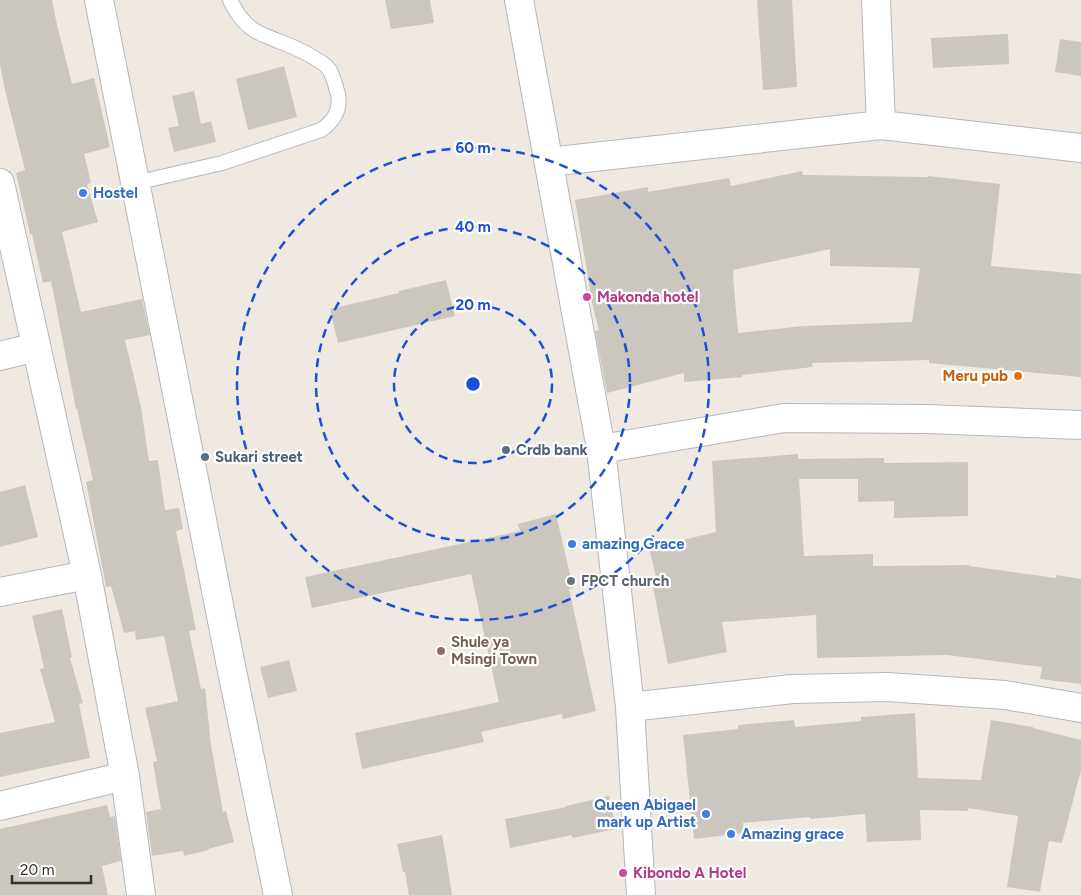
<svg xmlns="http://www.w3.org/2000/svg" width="1081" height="895" font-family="Figtree,sans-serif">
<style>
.building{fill:#cbc7bf;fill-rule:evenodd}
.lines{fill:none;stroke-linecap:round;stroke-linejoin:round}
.service-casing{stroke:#b4b7c1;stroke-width:16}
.minor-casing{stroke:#b4b7c1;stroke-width:30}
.service{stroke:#fff;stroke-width:14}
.minor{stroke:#fff;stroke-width:28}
.ring{fill:none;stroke:#1d4ed8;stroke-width:2.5;stroke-dasharray:9 6}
.shop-dot{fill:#3f7fe0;stroke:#fff;stroke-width:2}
.hotel-dot{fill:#d1479c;stroke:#fff;stroke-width:2}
.food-dot{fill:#e8710a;stroke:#fff;stroke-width:2}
.service-dot{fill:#5c6f8a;stroke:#fff;stroke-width:2}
.worship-dot{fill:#6b7280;stroke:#fff;stroke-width:2}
.education-dot{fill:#8d6e63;stroke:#fff;stroke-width:2}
.labels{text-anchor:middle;stroke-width:4.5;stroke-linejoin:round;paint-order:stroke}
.shop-label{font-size:15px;font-weight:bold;fill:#366cbe;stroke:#fff;text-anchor:start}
.hotel-label{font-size:15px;font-weight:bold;fill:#b23c85;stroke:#fff;text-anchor:start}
.food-label{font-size:15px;font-weight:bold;fill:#c56008;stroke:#fff;text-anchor:end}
.service-label{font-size:15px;font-weight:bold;fill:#4e5e75;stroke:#fff;text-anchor:start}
.worship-label{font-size:15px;font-weight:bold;fill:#5b616d;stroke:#fff;text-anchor:start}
.education-label{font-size:15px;font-weight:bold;fill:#785e54;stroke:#fff;text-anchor:start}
.centre{fill:#1d4ed8;stroke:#fff;stroke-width:2.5}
.ring-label{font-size:15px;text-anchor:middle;font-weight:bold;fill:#1d4ed8;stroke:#fff;stroke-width:4.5;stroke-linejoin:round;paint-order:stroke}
</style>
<rect width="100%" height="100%" fill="#efe9e1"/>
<path class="building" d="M0,0h52l5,25 15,59 22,-6 16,69 -26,7 7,29 -4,1 11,38 -36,10 19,80 61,-13 8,36 -25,5 16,67 8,54 9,-1 7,50 14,-2 4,21 -7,2 20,99 -7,1 12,58 4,-1 6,57 12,67 3,-1 8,31 -26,7 1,1 -25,6 -1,-5 -31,5 -6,-44 15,-3 -8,-47 4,-1 -12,-53 33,-7 -14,-65 -28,4 -1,-9 -11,2 -13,-47 -5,1 -20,-105 7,-2 -16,-71h-1l-25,-128 -8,2 -11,-49h-2l-14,-61 9,-3 -20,-80 -5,-25z
M385,0h45l4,23 -43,6z
M757,0h35l5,87 -34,3z
M1008,34l1,30 -76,4 -2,-30z
M1060,39l21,3v34l-26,-4z
M284,66l13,51 -49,13 -12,-51z
M194,91l7,33 10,-3 5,21 -42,10 -6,-24 11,-2 -7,-30z
M802,171l1,4 125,2v-1l72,8 -9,82 90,8v103l-152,-14v-3l-117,3 1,4 -71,8v2l-58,5v-9l-77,20 -12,-62 4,-1 -6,-23 -18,-107 73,-13v5l81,-14 2,8zM830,249v17l90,2 -8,54 -109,4 -65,7 -5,-57h1l-1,-6z
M446,280l9,36 -117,27 -8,-34 69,-16v-2z
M798,454v5l86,-1v5l84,-1v54l-74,2v-17l-36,1v-23h-59l5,77 69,-2v12l96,-1v1l87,12 1,-3 24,4v105l-41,-5 2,-12 -95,-12 -130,3 -1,-43 -94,7 5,30 -59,12 -16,-82 5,-1 -8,-33 67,-16 -4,-71z
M25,485l13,52 -38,10v-55z
M556,514l17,74 -4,1 27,122 -33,8 -1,-5 -81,18 3,10 -122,27 -7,-36 144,-31 -28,-128 -159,34 -7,-31 215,-46 -2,-7z
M62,609l10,48 -2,1 13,45 -4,1 11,54 -90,19v-44l55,-11 -15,-53 4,-1 -12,-52z
M289,660l8,31 -29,7 -8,-31z
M915,713l3,65 63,2 10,-60 42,7v1l48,12v30l-19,73 -13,-2 -9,51 -33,-5 11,-71 -50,-8v3l-48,-1 1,30 -54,2 -2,-28 -55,5v-2l-67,6 1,10 -50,6 -11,-104 55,-6v-4l56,-5 1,7 66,-6v-4z
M609,796l7,33 -44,9v-3l-62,13 -5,-29 61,-12v-1z
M107,805l3,12 5,-1 6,45 -19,5 6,29h-108v-66z
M442,835l5,28 5,32h-43l-4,-23h-2l-6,-28z"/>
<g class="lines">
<defs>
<path id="service" d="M135,183l87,-20 99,-33c13,-9 20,-20 17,-36 -3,-9 -4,-17 -9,-25 -8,-10 -39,-24 -51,-28 -8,-4 -17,-6 -24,-11 -12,-8 -18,-18 -24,-30"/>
<path id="minor" d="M99,0l132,666 47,229
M519,0l82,449 29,258 11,188
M876,0l5,125
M549,162l332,-37 200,23
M0,183l87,392 38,201 16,119
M0,356l36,-9
M601,449l183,-31 142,1 155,6
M0,592l87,-17
M630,707l162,-18 95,-2 118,8 76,13
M0,806l125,-30"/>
</defs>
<use href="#service" class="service-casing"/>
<use href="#minor" class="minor-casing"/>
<use href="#service" class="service"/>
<use href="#minor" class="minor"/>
</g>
<g class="ring">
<circle cx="473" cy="384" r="79"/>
<circle cx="473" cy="384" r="157"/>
<circle cx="473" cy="384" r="236"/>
</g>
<g class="shop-dot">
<circle cx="83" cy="193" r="5"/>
<circle cx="572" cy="544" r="5"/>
<circle cx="706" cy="814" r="5"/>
<circle cx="731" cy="834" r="5"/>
</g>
<g class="hotel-dot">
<circle cx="587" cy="297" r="5"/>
<circle cx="623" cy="873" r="5"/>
</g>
<circle class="food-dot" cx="1018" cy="376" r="5"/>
<g class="service-dot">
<circle cx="506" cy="450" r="5"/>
<circle cx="205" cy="457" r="5"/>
</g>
<circle class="worship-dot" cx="571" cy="581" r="5"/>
<circle class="education-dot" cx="441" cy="651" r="5"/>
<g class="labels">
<g class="shop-label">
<text x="93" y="198">Hostel</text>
<text x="582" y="549">amazing Grace</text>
<text x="696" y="810" text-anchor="end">Queen Abigael<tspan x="696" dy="17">mark up Artist</tspan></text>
<text x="741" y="839">Amazing grace</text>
</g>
<g class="hotel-label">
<text x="597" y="302">Makonda hotel</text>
<text x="633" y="878">Kibondo A Hotel</text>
</g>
<g class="food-label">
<text x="1008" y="381">Meru pub</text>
</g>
<g class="service-label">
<text x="516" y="455">Crdb bank</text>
<text x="215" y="462">Sukari street</text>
</g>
<g class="worship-label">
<text x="581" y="586">FPCT church</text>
</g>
<g class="education-label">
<text x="451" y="647">Shule ya<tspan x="451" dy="17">Msingi Town</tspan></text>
</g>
</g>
<circle cx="473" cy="384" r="8" class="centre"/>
<g class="ring-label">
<text x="473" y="153">60 m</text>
<text x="473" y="232">40 m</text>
<text x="473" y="310">20 m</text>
</g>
<path d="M12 875v8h79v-8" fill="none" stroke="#2e2e2e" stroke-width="2.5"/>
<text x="20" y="875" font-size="15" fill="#2e2e2e" stroke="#ffffff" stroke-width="4" paint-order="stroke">20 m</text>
</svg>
